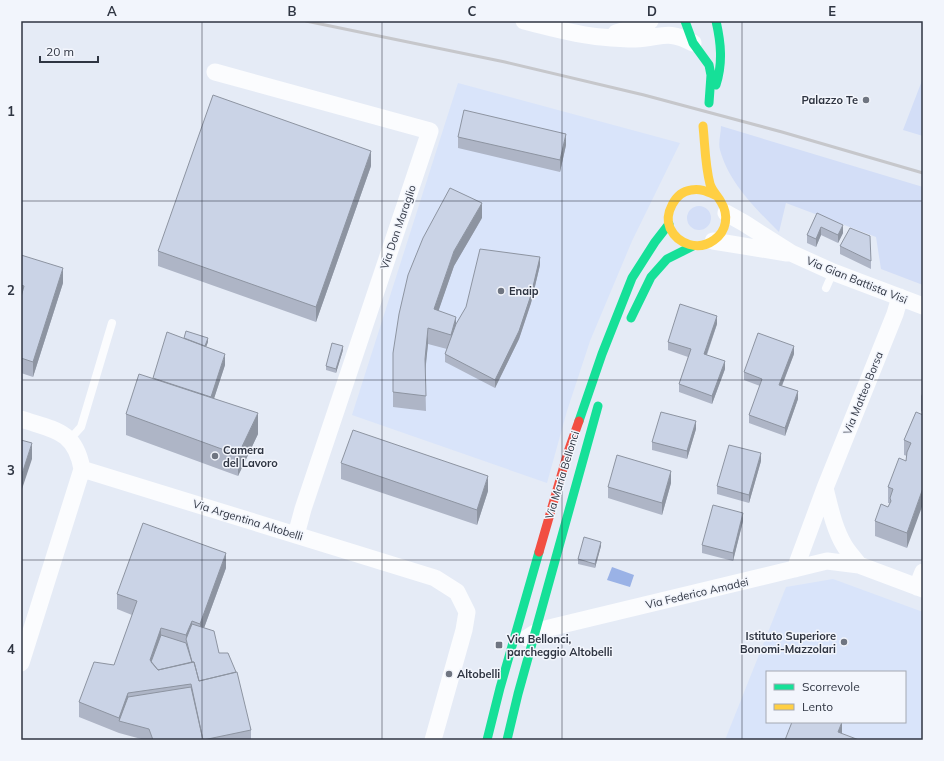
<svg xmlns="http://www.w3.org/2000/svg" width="944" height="761" font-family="Mulish,sans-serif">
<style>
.built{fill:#d9e4fa;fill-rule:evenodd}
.green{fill:#d3def7}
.water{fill:#9ab2e6}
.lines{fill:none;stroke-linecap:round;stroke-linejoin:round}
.lane{stroke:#fbfcfe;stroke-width:8}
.street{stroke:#fbfcfe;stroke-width:17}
.fast{stroke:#16e098;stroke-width:9}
.slow{stroke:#ffcf43;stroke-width:9}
.jam{stroke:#f24e42;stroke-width:9}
.rail{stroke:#c6c7cb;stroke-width:3}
.wall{fill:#aeb5c6}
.shaded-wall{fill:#8d94a1}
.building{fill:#cad3e6;stroke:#8d94a1}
.grid{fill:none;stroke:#2f3542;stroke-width:1;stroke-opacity:0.55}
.poi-dot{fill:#6f7581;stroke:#f2f5fc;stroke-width:1.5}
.labels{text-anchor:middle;stroke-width:3;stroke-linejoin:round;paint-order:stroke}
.poi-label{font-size:11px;font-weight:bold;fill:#2f3542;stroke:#f2f5fc;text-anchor:start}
.street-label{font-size:11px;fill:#2f3542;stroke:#f2f5fc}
.neatline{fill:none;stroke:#2f3542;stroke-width:1.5}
.grid-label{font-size:13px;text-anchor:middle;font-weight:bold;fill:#2f3542}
</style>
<rect width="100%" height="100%" fill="#e5ebf6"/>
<path class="built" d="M458,83l222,60 -48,98 -42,100 -23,70 -20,72 -195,-68z
M833,579l90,33v128h-198l61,-153zM767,672h138v50h-138z"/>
<path class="green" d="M923,78v58l-20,-6z
M721,126l202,61v98l-42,-16 -5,-32 -90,-34 -7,29c-23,-23 -50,-49 -59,-82 -2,-7 1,-17 1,-24z
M687 218a12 12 0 1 1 24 0a12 12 0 1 1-24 0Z"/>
<path class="water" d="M612,567l22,8 -4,12 -23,-7z"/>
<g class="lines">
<path class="lane" d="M826,288l7,-16
M70,439l11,-12 31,-104"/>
<path class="street" d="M524,21c25,6 51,14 77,16 11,1 23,2 34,2 27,-1 32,-10 58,4
M616,33l27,-8 7,-4
M215,72l215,59 -127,378 -7,26
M726,213l18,10 47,30 42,19 90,34
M713,241l74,12
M21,419c33,11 54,11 61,50l-61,194
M82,469l353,109 22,14 10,20 -3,18 -31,110
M825,488c5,20 9,40 19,57 4,7 10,13 15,20
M795,569l30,-81 70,-174 5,-17
M917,587l6,-15
M527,638l8,-5 14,-5 278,-67 32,4 64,24"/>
<path class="fast" d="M685,21l8,22 16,22 2,10 -2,28
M716,21c5,22 7,42 0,64
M631,318l20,-41 16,-18 26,-13
M579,421l23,-67 30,-76 23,-36 14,-18
M487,740l13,-52 39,-136
M507,740l11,-46 80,-288"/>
<path class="slow" d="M703,126c2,19 2,39 7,58 2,7 8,12 11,18 8,13 6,29 -7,38 -15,11 -36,5 -44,-12 -6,-14 5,-36 21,-38 10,-2 17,2 26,6"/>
<path class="jam" d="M539,552l29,-100 11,-31"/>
<path class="rail" d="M306,21l199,41 139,33 138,37 141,41"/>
</g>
<path class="wall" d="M458,137l108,8 -6,27 -102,-24z
M371,166l-55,156 -158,-56v-15z
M817,213l26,20 -5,10 -17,-8 -5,12 -9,-4v-8z
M482,218l-28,48 -16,45 18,13 84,-59 -9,38 -12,36 -24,49 -50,-26v-8l2,-5 -19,-5 -3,25 1,42 -33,-4v-54z
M840,246l31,15v8l-31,-15z
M21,255l42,28 -30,94 -12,-4z
M717,324l-10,31 18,14 -13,35 -33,-12v-8l9,-27 -20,-7v-8z
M184,338l24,4 -2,5 19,18 -11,33 44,36 -20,42 -112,-41v-21z
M343,350l-7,23 -10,-3v-4z
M794,354l-12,32 16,13 -13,37 -36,-13v-8l11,-29 -16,-6v-8z
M923,392v20l-2,-1v-15z
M916,412l-9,136 -32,-12v-15l13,-14 2,-4h-2v-16l18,-26 1,-5 -3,-1v-15z
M696,429l-9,30 -35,-9v-8z
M761,461l-12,42 -32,-9v-8z
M341,463l147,28 -11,34 -136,-46z
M671,483l-9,32 -54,-17v-11z
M743,521l-10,40 -31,-8v-8z
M601,546l-6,22 -17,-4v-5z
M226,568l-22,60 15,25 32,77v10h-106l-26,-7 -40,-16v-15l35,-37 18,-50 -15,-6v-15z"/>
<path class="shaded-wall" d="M566,134v11l-6,27v-12z
M371,151v15l-55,156v-15z
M482,203v15l-28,48 -20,58v-15l20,-58z
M843,225v8l-5,10v-8z
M821,227v8l-5,12v-8z
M540,257v8l-9,38 -12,36 -24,49v-8z
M63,268v15l-30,94v-15z
M717,316v8l-13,38v-8z
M456,317v15l-5,18v-15z
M428,328v16l-3,30v-15z
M208,338v4l-6,15v-4z
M343,346v4l-7,23v-4z
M794,346v8l-15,39v-8z
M225,354v11l-17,52v-11z
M725,361v8l-13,35v-8z
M798,391v8l-13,37v-8z
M258,413v21l-20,42v-21z
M696,421v8l-9,30v-8z
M32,443v16l-11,33v-15z
M761,453v8l-12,42v-8z
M671,471v12l-9,32v-12z
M488,476v15l-11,34v-15z
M923,488v16l-16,44v-15z
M743,513v8l-10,40v-8z
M601,542v4l-6,22v-4z
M226,553v15l-26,71v-15z
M192,621v15l-6,3v-4z
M161,628v15l-9,27 -2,-10z
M128,693v15l-9,13v-3z
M842,722v15l-4,-5z"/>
<path class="building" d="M213,95l158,56 -55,156 -158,-56z
M464,110l102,24 -6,26 -102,-23z
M450,188l32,15 -28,48 -20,58 22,8 -5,18 -23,-7 -3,31 1,37 -33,-4v-39l6,-39 9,-39 15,-37z
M817,213l26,12 -5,10 -17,-8 -5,12 -9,-4z
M850,228l20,8 1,25 -31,-15z
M480,249l60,8 -9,38 -12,36 -24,49 -50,-26 11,-30 10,-17z
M21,255l42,13 -30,94 -12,-4v-61l3,-11 -3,-1z
M680,304l37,12 -13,38 21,7 -13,35 -33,-12 12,-35 -23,-7z
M186,331l22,7 -3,8 -21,-8z
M167,332l58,22 -14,43 -58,-19z
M758,333l36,13 -15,39 19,6 -13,37 -36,-13 13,-36 -18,-7z
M332,343l11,3 -7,23 -10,-3z
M139,374l119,39 -20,42 -112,-41z
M661,412l35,9 -9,30 -35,-9z
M916,412l7,3v73l-16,45 -32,-12 6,-17 7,3 3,-6 -1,-3 3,-9 -5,-2 11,-29 7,3 1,-9 4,-9 -7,-3z
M353,430l135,46 -11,34 -136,-47z
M21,440l11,3 -11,34z
M729,445l32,8 -12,42 -32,-9z
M617,455l54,16 -9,32 -54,-16z
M713,505l30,8 -10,40 -31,-8z
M143,523l83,30 -26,71 -8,-3 -6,14 -25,-7 -11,32 8,10 36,-8 5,19 38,-9 14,58 -48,10 -12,-56 -63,9 -9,25 -40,-16 15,-40 20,3 23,-64 -20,-7z
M584,537l17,5 -6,22 -17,-5z
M192,624l22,7 5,22h9l8,19 -37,9 -5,-19h-2l-6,-23z
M161,635l25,8 6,19 -34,8 -7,-8z
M191,687l12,53h-50l-4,-11 -30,-8 9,-24z
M792,722h50l-4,10 21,8h-74z"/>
<path class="grid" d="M202,21v719M382,21v719M562,21v719M742,21v719M21,201h902M21,380h902M21,560h902"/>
<g class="poi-dot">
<circle cx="866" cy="100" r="4"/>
<circle cx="501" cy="291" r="4"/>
<circle cx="215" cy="456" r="4"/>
<circle cx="844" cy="642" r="4"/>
<rect x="495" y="641" width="8" height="8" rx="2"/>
<circle cx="449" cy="674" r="4"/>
</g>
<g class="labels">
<g class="poi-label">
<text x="858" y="104" text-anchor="end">Palazzo Te</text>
<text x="509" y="295">Enaip</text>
<text x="223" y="454">Camera<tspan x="223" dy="13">del Lavoro</tspan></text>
<text x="836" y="640" text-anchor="end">Istituto Superiore<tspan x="836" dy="13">Bonomi-Mazzolari</tspan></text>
<text x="507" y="643">Via Bellonci,<tspan x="507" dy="13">parcheggio Altobelli</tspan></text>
<text x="457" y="678">Altobelli</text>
</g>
<g class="street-label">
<text transform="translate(398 227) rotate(-71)" y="4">Via Don Maraglio</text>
<text transform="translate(857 280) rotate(22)" y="4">Via Gian Battista Visi</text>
<text transform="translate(863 393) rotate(-68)" y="4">Via Matteo Borsa</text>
<text transform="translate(562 475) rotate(-73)" y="4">Via Maria Bellonci</text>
<text transform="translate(248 520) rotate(17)" y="4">Via Argentina Altobelli</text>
<text transform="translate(697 593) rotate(-13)" y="4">Via Federico Amadei</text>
</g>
</g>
<rect width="944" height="761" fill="none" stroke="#f2f5fc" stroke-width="44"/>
<rect x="766" y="671" width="140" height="52" fill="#f2f5fc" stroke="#a4a8b2"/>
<rect x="774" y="684" width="20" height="6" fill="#16e098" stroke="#a4a8b2"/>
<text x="802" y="691" font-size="12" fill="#2f3542">Scorrevole</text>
<rect x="774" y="704" width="20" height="6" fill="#ffcf43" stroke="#a4a8b2"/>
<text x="802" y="711" font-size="12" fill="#2f3542">Lento</text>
<path d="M40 56v6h58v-6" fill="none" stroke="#2f3542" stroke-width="2"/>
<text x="46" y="56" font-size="12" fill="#2f3542" stroke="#f2f5fc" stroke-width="3" paint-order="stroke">20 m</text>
<rect x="22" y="22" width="900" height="717" class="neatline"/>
<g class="grid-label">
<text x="112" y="16">A</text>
<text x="292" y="16">B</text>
<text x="472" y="16">C</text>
<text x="652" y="16">D</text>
<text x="832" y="16">E</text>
<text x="11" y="116">1</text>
<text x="11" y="295">2</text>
<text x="11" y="475">3</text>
<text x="11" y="654">4</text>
</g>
</svg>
